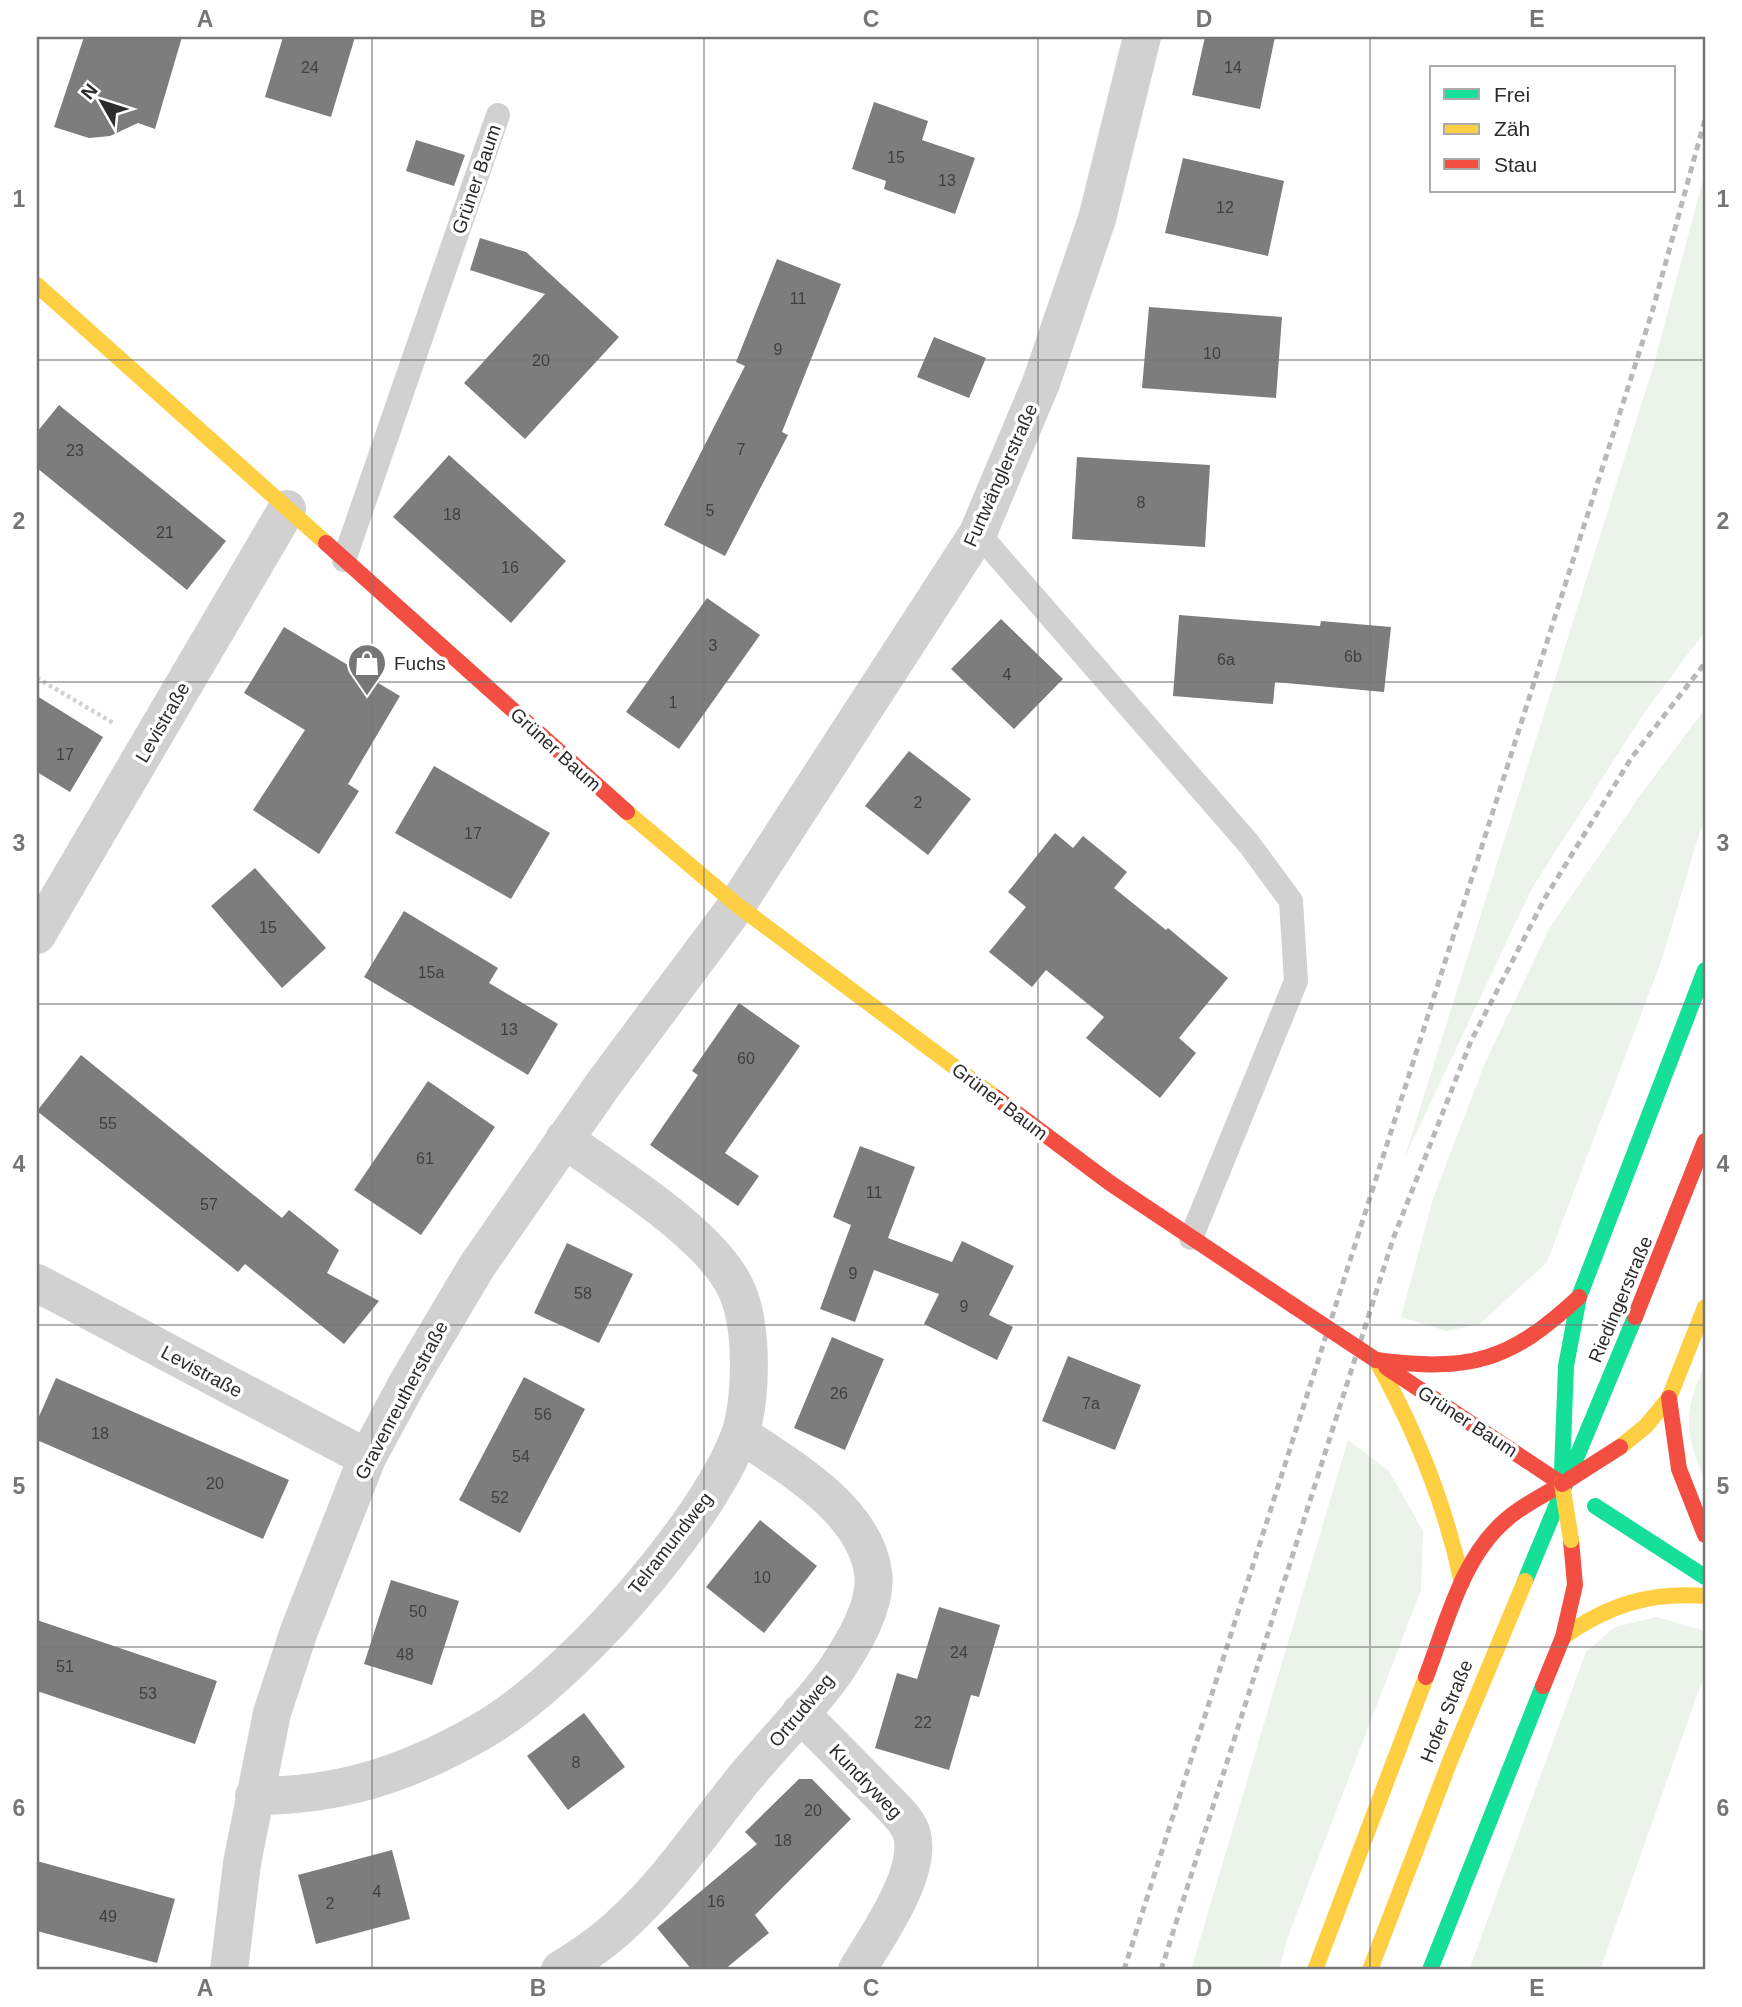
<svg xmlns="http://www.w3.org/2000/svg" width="1742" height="2007" font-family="Helvetica,sans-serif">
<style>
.green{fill:#ebf3eb}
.building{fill:#7d7d7d}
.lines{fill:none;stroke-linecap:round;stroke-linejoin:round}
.path{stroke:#d1d1d1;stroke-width:4.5;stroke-dasharray:3.5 3.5;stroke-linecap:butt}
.lane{stroke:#d1d1d1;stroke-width:24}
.street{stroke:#d1d1d1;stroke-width:38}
.fast{stroke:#16e098;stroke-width:16}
.slow{stroke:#ffcf43;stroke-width:16}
.jam{stroke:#f24e42;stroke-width:16}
.rail{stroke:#b8b8b8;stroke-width:5;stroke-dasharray:7 5;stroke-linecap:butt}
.slow-bridge{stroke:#ffcf43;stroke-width:16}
.jam-bridge{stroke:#f24e42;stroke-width:16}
.grid{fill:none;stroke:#767676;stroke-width:2;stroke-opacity:0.55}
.labels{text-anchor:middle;stroke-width:7;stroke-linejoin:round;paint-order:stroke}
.number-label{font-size:16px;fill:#404040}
.street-label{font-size:19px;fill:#2c2c2c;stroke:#fff}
.poi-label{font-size:19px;fill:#2c2c2c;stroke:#fff;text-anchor:start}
.neatline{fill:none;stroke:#767676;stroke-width:2.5}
.grid-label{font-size:23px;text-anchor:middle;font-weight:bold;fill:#767676}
</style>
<rect width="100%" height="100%" fill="#fff"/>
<path class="green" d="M1705,172v459l-61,82 -112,175 -128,271 250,-795z
M1705,709v105l-43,145 -115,303 -67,62 -34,7 -45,-14 32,-118 51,-134 65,-136 92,-135z
M1705,1364v117c-21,-50 -22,-67 0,-117z
M1348,1440l41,31 34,60 -2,59 -134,349 -8,31h-88z
M1657,1617l48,14v42l-105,297h-131l117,-318 29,-25z"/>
<path class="building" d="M84,37h98l-27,92 -17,-6 -28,13 -21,2 -35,-11z
M283,37h72l-24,80 -66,-20z
M1205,37h70l-15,72 -68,-14z
M874,102l54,19 -6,19 53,18 -20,56 -71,-25 2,-8 -34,-12z
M416,140l49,15 -11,31 -48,-15z
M1183,158l101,23 -16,75 -103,-23z
M480,238l46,14 93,85 -94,102 -61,-56 81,-89 -75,-24z
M777,259l64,25 -59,148 6,3 -63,121 -61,-31 81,-159 -9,-4z
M1149,307l133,10 -6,81 -134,-10z
M934,337l52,21 -17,40 -52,-21z
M59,405l167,136 -39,49 -150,-122v-36z
M449,455l117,106 -55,62 -118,-106z
M1077,457l133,8 -5,82 -133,-8z
M707,598l53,37 -81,114 -53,-37z
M1179,615l141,11 1,-5 70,6 -7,65 -109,-10 -2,22 -100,-8z
M1001,619l62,60 -49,50 -63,-60z
M284,627l116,69 -52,88 11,7 -40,63 -66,-44 52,-80 -61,-37z
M37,696l66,41 -33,55 -33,-20z
M909,751l62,48 -43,56 -63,-49z
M434,766l116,67 -39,66 -116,-66z
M1055,833l18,15 10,-12 44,36 -13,16 52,42 2,-2 60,50 -49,60 17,15 -36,45 -74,-60 18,-21 -58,-47 -14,17 -43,-35 37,-45 -18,-15z
M255,868l71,80 -44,40 -71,-82z
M404,911l94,57 -9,15 69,41 -30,51 -164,-98z
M739,1003l61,43 -75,107 34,23 -21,30 -88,-61 48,-70 -6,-4z
M81,1055l201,163 7,-8 50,40 -12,23 52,28 -35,43 -99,-80 -7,8 -201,-161z
M428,1081l67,46 -74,108 -67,-45z
M860,1146l55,21 -27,71 64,24 10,-21 52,25 -25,49 24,12 -16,33 -73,-36 15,-30 -65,-24 -19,52 -35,-13 31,-84 -18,-8z
M567,1243l66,31 -34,69 -65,-30z
M832,1337l52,22 -39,91 -51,-22z
M1068,1356l73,29 -26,65 -73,-29z
M524,1377l61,32 -65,124 -61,-33z
M56,1378l233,102 -26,59 -226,-99v-19z
M760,1520l57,46 -53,67 -58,-46z
M391,1580l68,21 -27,84 -68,-21z
M939,1607l61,18 -21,72 -8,-2 -22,75 -74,-22 22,-75 20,6z
M37,1620l180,61 -22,63 -158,-53z
M584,1713l41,54 -57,43 -41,-54z
M799,1779h13l39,40 -96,96 14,18 -45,37h-32l-35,-42 100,-84 -12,-12z
M392,1850l18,69 -94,25 -18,-69z
M37,1861l138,38 -18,64 -120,-32z"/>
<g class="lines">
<path class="path" d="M37,678l78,46"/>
<path class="lane" d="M978,533l271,311 42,57 5,80 -105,257
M344,560l154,-445"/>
<path class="street" d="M37,935l250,-426
M37,1283l330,175
M800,1713l90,91c9,9 19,19 22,31 10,39 -36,103 -55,135
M254,1796c85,0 153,-22 226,-64 85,-47 224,-204 259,-295 13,-37 14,-110 -2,-146 -23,-55 -123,-116 -173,-152
M229,1970l13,-107 30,-150 27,-82 68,-173 41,-76 69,-116 125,-180 135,-181 241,-372 63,-150 56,-164 45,-182
M560,1970c21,-13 42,-27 60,-44 49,-44 85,-100 127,-151 29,-35 63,-68 89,-105 17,-26 42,-66 37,-98 -9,-63 -85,-106 -133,-138"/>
<path class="fast" d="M1562,1471l4,-105 13,-69 126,-327
M1595,1506l110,71
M1525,1581l110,-264
M1430,1970l113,-284"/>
<path class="slow" d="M37,285l289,258
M627,812l110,93 258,192
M1376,1360c40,71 69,143 86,223
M1620,1447l26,-21 23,-28 36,-91
M1563,1637c45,-32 86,-45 142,-41
M1315,1970l111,-293
M1370,1970l80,-209 75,-180"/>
<path class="jam" d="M326,543l301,269
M995,1097l115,86 184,123
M1635,1317l70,-176
M1376,1360c94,12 133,2 203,-63
M1386,1367l176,117
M1669,1398l10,71 26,66
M1426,1677c20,-52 36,-121 81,-158 16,-14 37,-24 55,-35
M1543,1686l20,-49 12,-52 -4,-45"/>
<path class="rail" d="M1124,1970l529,-1661 52,-190
M1161,1970l232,-731 78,-198 74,-143 87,-141 73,-94"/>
<path class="slow-bridge" d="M1562,1484l9,56"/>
<path class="jam-bridge" d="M1294,1306l82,54
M1562,1484l58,-37"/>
</g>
<path class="grid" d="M372,37v1933M704,37v1933M1038,37v1933M1370,37v1933M37,360h1668M37,682h1668M37,1004h1668M37,1325h1668M37,1647h1668"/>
<defs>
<symbol id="shop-pin" viewBox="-11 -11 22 30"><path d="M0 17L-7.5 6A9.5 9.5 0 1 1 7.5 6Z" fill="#767676" stroke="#fff"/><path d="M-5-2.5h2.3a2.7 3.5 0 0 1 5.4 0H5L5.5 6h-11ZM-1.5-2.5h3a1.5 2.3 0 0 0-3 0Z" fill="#fff"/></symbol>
</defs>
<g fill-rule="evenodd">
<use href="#shop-pin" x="345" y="641" width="44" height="60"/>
</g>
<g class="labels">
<g class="number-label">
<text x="310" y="73">24</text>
<text x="1233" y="73">14</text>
<text x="896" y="163">15</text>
<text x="947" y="186">13</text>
<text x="1225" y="213">12</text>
<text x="798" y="304">11</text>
<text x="778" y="355">9</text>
<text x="1212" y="359">10</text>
<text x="541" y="366">20</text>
<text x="741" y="455">7</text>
<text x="75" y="456">23</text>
<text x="1141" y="508">8</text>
<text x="710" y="516">5</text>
<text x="452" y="520">18</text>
<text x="165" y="538">21</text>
<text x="510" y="573">16</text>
<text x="713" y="651">3</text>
<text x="1353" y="662">6b</text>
<text x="1226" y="665">6a</text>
<text x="1007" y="680">4</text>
<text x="673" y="708">1</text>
<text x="65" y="760">17</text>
<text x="918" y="808">2</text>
<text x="473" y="839">17</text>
<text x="268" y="933">15</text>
<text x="431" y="978">15a</text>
<text x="509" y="1035">13</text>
<text x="746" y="1064">60</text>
<text x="108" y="1129">55</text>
<text x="425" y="1164">61</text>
<text x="874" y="1198">11</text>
<text x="209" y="1210">57</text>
<text x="853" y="1279">9</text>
<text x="583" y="1299">58</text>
<text x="964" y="1312">9</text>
<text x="839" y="1399">26</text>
<text x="1091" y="1409">7a</text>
<text x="543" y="1420">56</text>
<text x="100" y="1439">18</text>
<text x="521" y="1462">54</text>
<text x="215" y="1489">20</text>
<text x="500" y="1503">52</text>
<text x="762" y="1583">10</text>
<text x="418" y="1617">50</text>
<text x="959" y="1658">24</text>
<text x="405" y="1660">48</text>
<text x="65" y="1672">51</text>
<text x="148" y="1699">53</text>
<text x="923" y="1728">22</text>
<text x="576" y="1768">8</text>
<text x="813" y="1816">20</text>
<text x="783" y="1846">18</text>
<text x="377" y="1897">4</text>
<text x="716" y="1907">16</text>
<text x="330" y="1909">2</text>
<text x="108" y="1922">49</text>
</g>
<g class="street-label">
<text transform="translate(476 179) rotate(-71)" y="7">Grüner Baum</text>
<text transform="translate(1000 475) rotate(-66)" y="7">Furtwänglerstraße</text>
<text transform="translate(162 722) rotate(-60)" y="7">Levistraße</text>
<text transform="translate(556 749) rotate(42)" y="7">Grüner Baum</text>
<text transform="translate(1000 1101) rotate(37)" y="7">Grüner Baum</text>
<text transform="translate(1620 1299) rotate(-67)" y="7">Riedingerstraße</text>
<text transform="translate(202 1371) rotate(28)" y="7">Levistraße</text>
<text transform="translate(401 1400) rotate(-62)" y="7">Gravenreutherstraße</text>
<text transform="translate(1468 1421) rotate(33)" y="7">Grüner Baum</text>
<text transform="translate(670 1543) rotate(-52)" y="7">Telramundweg</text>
<text transform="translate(801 1710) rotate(-50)" y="7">Ortrudweg</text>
<text transform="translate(1446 1711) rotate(-68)" y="7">Hofer Straße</text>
<text transform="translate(866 1781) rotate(46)" y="7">Kundryweg</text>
</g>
<g class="poi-label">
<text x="394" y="670">Fuchs</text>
</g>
</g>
<rect width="1742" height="2007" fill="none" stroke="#ffffff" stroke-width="77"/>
<rect x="1430" y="66" width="245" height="126" fill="#ffffff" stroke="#ababab" stroke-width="2"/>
<rect x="1444" y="89" width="35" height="10" fill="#16e098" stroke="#ababab" stroke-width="2"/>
<text x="1494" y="102" font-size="21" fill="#2c2c2c">Frei</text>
<rect x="1444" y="124" width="35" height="10" fill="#ffcf43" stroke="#ababab" stroke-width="2"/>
<text x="1494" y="136" font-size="21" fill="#2c2c2c">Zäh</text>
<rect x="1444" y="159" width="35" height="10" fill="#f24e42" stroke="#ababab" stroke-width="2"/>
<text x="1494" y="172" font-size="21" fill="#2c2c2c">Stau</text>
<g transform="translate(102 102) rotate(309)" stroke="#ffffff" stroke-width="5" paint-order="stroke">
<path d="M0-5L12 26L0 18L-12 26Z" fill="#2c2c2c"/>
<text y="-10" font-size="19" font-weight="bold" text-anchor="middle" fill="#2c2c2c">N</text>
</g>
<rect x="38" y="38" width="1666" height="1930" class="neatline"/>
<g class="grid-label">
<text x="205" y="27">A</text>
<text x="538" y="27">B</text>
<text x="871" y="27">C</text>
<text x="1204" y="27">D</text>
<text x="1537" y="27">E</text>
<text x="19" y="207">1</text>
<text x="1723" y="207">1</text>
<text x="19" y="529">2</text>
<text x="1723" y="529">2</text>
<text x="19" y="851">3</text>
<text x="1723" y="851">3</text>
<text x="19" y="1172">4</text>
<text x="1723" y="1172">4</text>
<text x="19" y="1494">5</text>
<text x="1723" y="1494">5</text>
<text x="19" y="1816">6</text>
<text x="1723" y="1816">6</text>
<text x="205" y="1996">A</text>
<text x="538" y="1996">B</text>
<text x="871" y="1996">C</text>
<text x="1204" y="1996">D</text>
<text x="1537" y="1996">E</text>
</g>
</svg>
